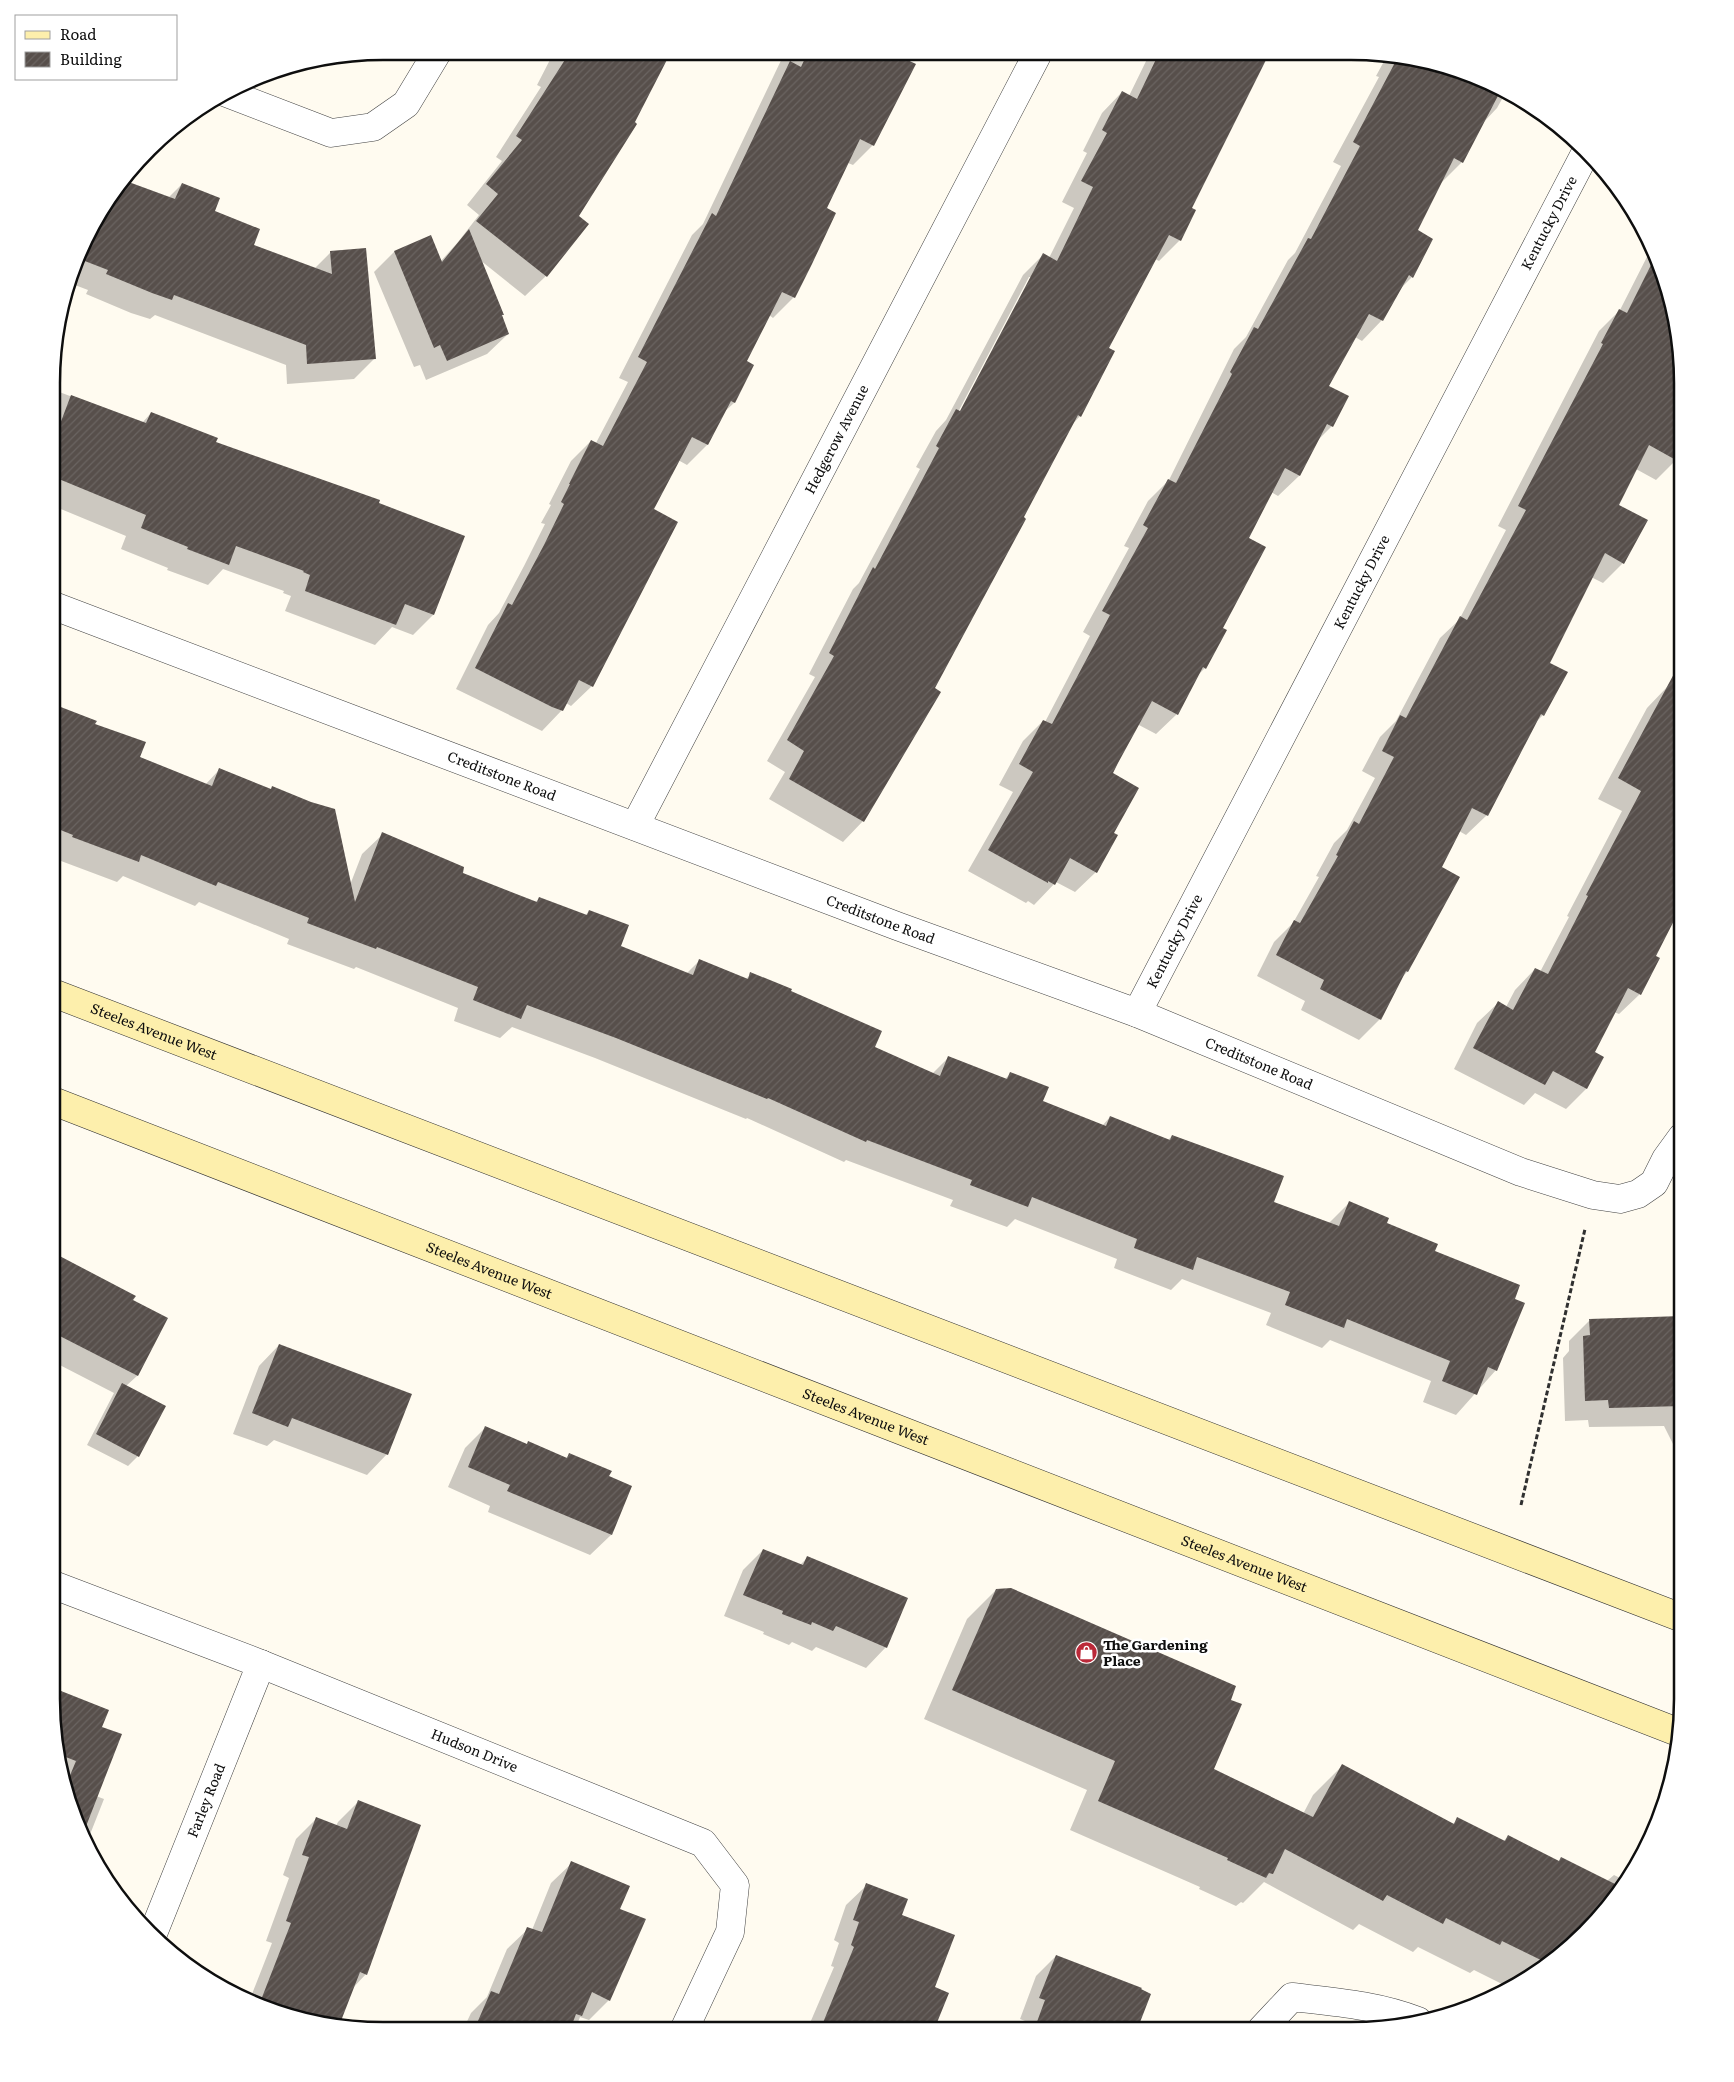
<svg xmlns="http://www.w3.org/2000/svg" width="1734" height="2082" font-family="Literata,serif">
<style>
.shadow{fill:#0003;fill-rule:evenodd}
.building{fill:url(#building-hatch)}
.lines{fill:none;stroke-linecap:round;stroke-linejoin:round}
.street-casing{stroke:#414141;stroke-width:29}
.secondary-casing{stroke:#303030;stroke-width:29}
.path{stroke:#303030;stroke-width:3;stroke-dasharray:5 2.5;stroke-linecap:butt}
.street{stroke:#fff;stroke-width:28}
.secondary{stroke:#fdefac;stroke-width:28}
.labels{text-anchor:middle;stroke-width:5;stroke-linejoin:round;paint-order:stroke}
.street-label{font-size:14px;fill:#0e0e0e;stroke:#fff}
.poi-label{font-size:14px;font-weight:bold;fill:#0e0e0e;stroke:#fff;text-anchor:start}
.rim{fill:none;stroke:#0e0e0e;stroke-width:2.5}
</style>
<defs>
<pattern id="building-hatch" width="6" height="6" patternUnits="userSpaceOnUse" patternTransform="scale(1.25)"><rect width="6" height="6" fill="#574f4b"/><path d="M-1 1l2-2M0 6l6-6M5 7l2-2" fill="none" stroke="#6a6461"/></pattern>
</defs>
<rect width="100%" height="100%" fill="#fffbf0"/>
<path class="shadow" d="M554,52h106l-114,224 -21,20 -45,-36 23,54 -2,2 7,18 -21,20 -61,26 -6,-15 -6,2 -40,-95 20,-20 36,-15 11,24 17,-19 21,-27 -12,-10 35,-44 -6,-4 45,-70 -4,-2z
M785,52l105,1 24,11 -41,81 -20,20 -5,-2 -23,46 -31,88 -21,21 -4,-3 -24,47 7,3 -18,38 -11,10 -16,32 -20,20 -9,-5 -26,50 -60,176 -21,20 -5,-3 -4,7 -20,21 -86,-42 32,-64 11,-12 25,-47 21,-42 -4,-1 10,-18 -2,-1 22,-43 20,-20 5,2 32,-61 -9,-4 73,-143 11,-11z
M1150,53l117,1 -76,154 4,2 -15,30 -21,21 -4,-2 -48,90 6,3 -33,64 -9,10 -208,395 -20,21 -74,-43 16,-27 -18,-11 48,-84 -6,-3 44,-85 6,-6 61,-114 -4,-2 20,-36 10,-11 77,-145 20,-20 6,3 25,-50 -12,-6 25,-49 -4,-2 19,-38 20,-21 7,4zM1029,277h2l-73,140 -2,-1z
M1388,54h7l63,15 48,23 -9,16 -16,17 -19,37 -21,21 -25,48 -4,46 -13,13 -17,30 -20,21 -7,-4 -27,49 4,40 -16,16 -17,34 -21,20 -7,-4 -24,47 -25,90 -17,39 -9,9 -19,37 -21,20 -19,-10 -25,50 -16,98 -21,20 -19,-10 -22,23 -6,-4 -2,2 -58,-32 45,-79 -14,-7 24,-44 20,-20 2,1 45,-86 -7,-4 46,-84 -5,-2 24,-45 21,-21 65,-131 12,-12 42,-77 7,-7 46,-87 -8,-4 46,-85 -3,-1z
M125,182l43,16 14,-14 70,62 62,23 17,-17 43,107 -20,20 -67,5 -1,-19 -131,-50 -5,4 -19,-6 -45,-19 2,-4 -21,-8 29,-65z
M1651,249l20,48 12,86 -7,77 -20,20 -20,-11 -19,37 6,57 -20,20 -12,-6 -43,86 -5,52 -8,8 -48,92 -21,20 -7,-4 -19,37 18,10 -51,94 -7,7 -20,40 -21,21 -58,-30 4,-9 -48,-25 17,-34 19,-19 26,-46 -3,-1 18,-33 13,-13 28,-52 -13,-7 18,-34 16,-16 44,-83 19,-18 47,-90 -8,-4 101,-195 21,-21z
M54,390l88,33 9,-10 64,30 162,60 56,112 -20,20 -21,-8 -17,18 -90,-34 6,-15 -8,-3 1,-2 -61,-22 -15,16 -41,-15 1,-2 -47,-19 5,-13 -70,-29 -2,2z
M1683,681l-1,221 -28,54 -14,38 -21,20 -5,-2 -21,41 -7,36 -20,20 -31,-16 -11,12 -70,-36 23,-46 21,-20 8,4 9,-17 20,-21 5,3 29,-55 -2,-1 55,-105 -24,-12 49,-91 20,-21z
M53,713l41,11 45,33 66,28 14,-15 131,115 12,-31 21,-20 78,39 74,30 4,-5 46,18 4,-5 31,36 66,27 14,-14 46,19 5,-5 38,17 84,56 59,27 16,-16 57,21 5,-5 32,28 60,24 8,-9 57,24 5,-5 101,67 55,21 21,-21 164,97 -17,70 -40,45 -33,-13 8,-21 -101,-41 -8,8 -56,-23 5,-12 -89,-34 -11,11 -57,-22 3,-9 -102,-40 -8,8 -57,-21 3,-6 -107,-40 -2,2 -97,-44 -1,1 -151,-61 -83,-31 -12,11 -46,-17 4,-13 -102,-41 -2,2 -67,-25 2,-5 -90,-37 -4,4 -72,-30 -6,6 -64,-24z
M52,1254l79,47 35,18 -29,57 -11,10 12,70 -10,10 -41,-21 27,-52 -62,-32z
M1682,1306v151l-2,1 -16,-32 -75,1 -1,-7 -23,1 -2,-63 6,-7v-10l20,-20 91,-4 -3,-5z
M279,1345l108,109 -20,21 -93,-35 -7,6 -34,-12 26,-68z
M486,1427l40,18 3,-3 36,17 4,-4 38,22 24,10 -20,48 -21,20 -102,-43 2,-6 -42,-19 17,-39z
M763,1550l37,15 7,-7 79,89 -20,21 -50,-21 -4,4 -20,-9 -3,3 -26,-11 1,-2 -40,-16 19,-46z
M996,1590l233,110 -17,69 91,45 10,-19 29,-29 110,59 6,-6 45,23 5,-6 50,26 49,19 7,-6 14,7 -43,52 -73,55 -38,-19 -4,3 -52,-26 -5,5 -54,-28 -6,6 -89,-48 -21,21 -2,-1 -5,4 -37,-17 1,-2 -130,-57 17,-40 -163,-71 43,-100z
M51,1689l50,38 -5,69 8,3 -15,38 -3,4 -23,-56z
M358,1802l8,172 -14,15 -15,36 -61,-12 -31,-15 4,-5 3,1 20,-51 -6,-2 23,-63 -6,-3 13,-36 20,-20 20,7 2,-4z
M572,1863l46,46 -9,91 -20,20 -9,-3 -5,13h-112l8,-17 16,-16 20,-48 21,-20 4,1 19,-47z
M867,1885l33,31 33,72 14,6 -14,36h-126l27,-63 -3,-1 8,-23 -5,-3 12,-35z
M1056,1956l94,38 -14,36h-114l3,-9 -5,-2 16,-43z"/>
<path class="building" d="M570,52h101l-36,70 2,2 -58,92 10,8 -42,53 -71,-56 22,-27 -12,-10 36,-44 -6,-4z
M808,52l85,1 23,11 -42,82 -14,-7 -33,69 9,5 -24,51 -17,34 -13,-6 -35,69 7,4 -19,38 -4,-2 -23,44 -16,-8 -38,72 24,13 -85,165 -14,-7 -16,31 -11,-4 -77,-39 33,-65 4,2 32,-60 20,-41 -3,-2 9,-18h-1l22,-44 12,6 44,-84 -9,-5 74,-144 4,3 74,-155 11,6z
M1159,53l110,1 -77,154 4,2 -15,31 -12,-6 -60,113 6,3 -34,66 -3,-2 -54,102 2,2 -91,169 6,4 -77,130 -75,-43 15,-28 -17,-11 47,-84 -5,-3 44,-86 2,2 64,-121 -3,-2 20,-37 4,2 83,-158 14,8 36,-74 -12,-6 26,-48 -5,-3 20,-39 15,8z
M1399,55l59,14 43,21 -38,73 -9,-5 -36,72 15,9 -20,39 -4,-3 -26,46 -14,-7 -40,72 20,10 -16,31 -6,-3 -27,52 -15,-8 -36,70 17,9 -43,81 4,2 -21,39 -3,-2 -25,48 -26,-14 -34,62 -5,10 26,15 -25,45 4,2 -21,38 -27,-15 -15,27 -7,-4v2l-60,-33 45,-78 -14,-8 24,-44 9,4 58,-109 -8,-4 46,-83 -5,-3 25,-46 8,4 56,-109 -2,-2 24,-45 4,2 50,-91 3,1 49,-93 -7,-4z
M126,181l49,18 7,-16 38,15 -5,13 45,18 -6,16 78,29 -2,-23 36,-3 10,111 -69,5 -1,-19 -132,-50 -2,5 -20,-7 -46,-19 2,-4 -31,-12 19,-41z
M469,229l35,86h-2l7,19 -62,27 -7,-16 -6,3 -40,-97 37,-16 11,27z
M1655,257l16,40 12,86v81l-34,-19 -30,60 29,15 -24,44 -19,-11 -55,110 18,9 -24,44 -3,-2 -53,102 -16,-8 -30,59 18,10 -52,95 -2,-1 -25,49 -61,-31 4,-9 -48,-25 18,-35 6,3 38,-67 -2,-1 18,-34 5,3 35,-67 -12,-6 18,-36 6,3 54,-102 7,4 59,-110 -8,-4 85,-162 -2,-1 18,-34 8,4z
M71,395l75,28 5,-11 67,26 -2,4 164,58 -1,3 86,33 -31,79 -29,-11 -9,21 -91,-34 5,-16 -7,-3 1,-1 -68,-25 -7,19 -42,-16 1,-2 -47,-19 5,-13 -92,-38v-37z
M1683,657l-1,248 -26,51 4,2 -19,37 -13,-7 -33,64 9,5 -17,32 -34,-18 -8,14 -72,-37 25,-47 15,9 22,-42 13,6 40,-78 -2,-1 55,-104 -23,-13z
M53,704l44,17 -2,3 51,18 -6,15 72,29 7,-18 52,21 1,-3 39,16 24,7 20,93 27,-70 82,35 -1,6 74,29 2,-5 48,18 2,-5 40,15 -8,21 72,29 6,-16 49,20 2,-7 42,17 -1,2 91,40 -7,16 65,29 8,-20 59,23 3,-7 39,15 -6,14 63,25 4,-10 60,24 2,-5 112,41 -10,26 65,24 10,-25 40,17 -2,5 51,21 -3,7 85,34 -5,14 10,4 -28,68 -9,-4 -11,28 -35,-14 8,-20 -103,-42 -3,9 -59,-23 5,-13 -93,-35 -4,13 -59,-22 3,-9 -105,-42 -4,10 -58,-22 2,-5 -105,-40 -1,2 -98,-44 -1,1 -151,-61 -89,-33 -6,14 -48,-19 5,-13 -101,-40 -1,2 -69,-26 2,-5 -91,-36 -2,4 -75,-31 -2,7 -67,-25 1,-2 -20,-8z
M52,1252l84,44 -3,4 35,18 -30,58 -86,-44z
M1682,1316v90l-73,2 -1,-8 -23,1 -2,-65 7,-1 -1,-16z
M279,1344l133,50 -24,61 -96,-37 -4,9 -36,-14z
M122,1383l44,23 -27,51 -43,-23z
M485,1426l42,18 1,-3 39,17 2,-5 43,18 -3,5 23,10 -20,49 -105,-44 3,-6 -42,-18z
M763,1549l40,16 4,-9 101,42 -21,50 -51,-22 -3,5 -21,-9 -1,3 -29,-11 1,-3 -40,-16z
M1011,1588l225,98 -5,14 11,4 -28,65 99,48 29,-53 112,60 3,-7 48,24 3,-6 51,26 2,-4 62,31 -38,46 -38,29 -45,-22 -2,4 -54,-27 -3,6 -56,-29 -4,6 -98,-52 -12,25 -4,-1 -3,5 -39,-18 1,-2 -130,-57 17,-40 -163,-71 44,-101z
M51,1687l58,23 -7,17 20,7 -39,100 -19,-44 12,-29 -18,-7z
M358,1800l63,25 -54,150 -7,-3 -21,54 -63,-13 -17,-8 32,-82 -5,-2 23,-64 -7,-2 14,-38 31,12z
M571,1861l59,25 -10,23 26,10 -36,82 -18,-9 -10,24 -6,-2 -6,16h-96l17,-39 8,3 28,-67 15,5z
M866,1883l42,16 -6,16 53,20 -20,52 14,6 -15,37h-114l34,-83 -3,-2 8,-23 -6,-2z
M1056,1955l86,33 -1,1 10,5 -14,36h-103l11,-30 -6,-2z"/>
<g class="lines">
<defs>
<g id="street">
<path d="M224,92l107,41 42,-6 33,-23 32,-53"/>
<path id="s1" d="M54,606l843,320 240,87 384,159 72,23 27,4 18,-5 16,-11 12,-24 16,-22"/>
<path id="s2" d="M635,826l403,-773"/>
<path id="s3" d="M1137,1013l450,-863"/>
<path id="s4" d="M51,1584l210,80 442,179 32,42 -5,47 -46,98"/>
<path id="s5" d="M152,1936l109,-272"/>
<path d="M1261,2030l31,-33c43,5 85,8 126,24"/>
</g>
<g id="secondary">
<path id="s6" d="M53,993l1629,625"/>
<path id="s7" d="M53,1101l1627,632"/>
</g>
</defs>
<use href="#street" class="street-casing"/>
<use href="#secondary" class="secondary-casing"/>
<path class="path" d="M1521,1505l64,-276"/>
<use href="#street" class="street"/>
<use href="#secondary" class="secondary"/>
</g>
<defs>
<symbol id="shop-disc" viewBox="-11 -11 22 22"><circle r="9.5" fill="#bb2939" stroke="#fff"/><path d="M-5-2.5h2.3a2.7 3.5 0 0 1 5.4 0H5L5.5 6h-11ZM-1.5-2.5h3a1.5 2.3 0 0 0-3 0Z" fill="#fff"/></symbol>
</defs>
<g fill-rule="evenodd">
<use href="#shop-disc" x="1074" y="1640" width="25" height="25"/>
</g>
<g class="labels">
<g class="street-label">
<text dy="5" stroke="none"><textPath href="#s3" startOffset="891">Kentucky Drive</textPath></text>
<text dy="5" stroke="none"><textPath href="#s2" startOffset="436">Hedgerow Avenue</textPath></text>
<text dy="5" stroke="none"><textPath href="#s3" startOffset="486">Kentucky Drive</textPath></text>
<text dy="5" stroke="none"><textPath href="#s1" startOffset="479">Creditstone Road</textPath></text>
<text dy="5" stroke="none"><textPath href="#s1" startOffset="884">Creditstone Road</textPath></text>
<text dy="5" stroke="none"><textPath href="#s3" startOffset="81">Kentucky Drive</textPath></text>
<text dy="5" stroke="none"><textPath href="#s6" startOffset="108">Steeles Avenue West</textPath></text>
<text dy="5" stroke="none"><textPath href="#s1" startOffset="1289">Creditstone Road</textPath></text>
<text dy="5" stroke="none"><textPath href="#s7" startOffset="468">Steeles Avenue West</textPath></text>
<text dy="5" stroke="none"><textPath href="#s7" startOffset="872">Steeles Avenue West</textPath></text>
<text dy="5" stroke="none"><textPath href="#s7" startOffset="1278">Steeles Avenue West</textPath></text>
<text dy="5" stroke="none"><textPath href="#s4" startOffset="455">Hudson Drive</textPath></text>
<text dy="5" stroke="none"><textPath href="#s5" startOffset="146">Farley Road</textPath></text>
</g>
<g class="poi-label">
<text x="1103" y="1650">The Gardening<tspan x="1103" dy="16">Place</tspan></text>
</g>
</g>
<path d="M0 0H1734V2082H0ZM383 60H1351A323 323 0 0 1 1674 383V1699A323 323 0 0 1 1351 2022H383A323 323 0 0 1 60 1699V383A323 323 0 0 1 383 60Z" fill="#fff" fill-rule="evenodd"/>
<path class="rim" d="M383 60H1351A323 323 0 0 1 1674 383V1699A323 323 0 0 1 1351 2022H383A323 323 0 0 1 60 1699V383A323 323 0 0 1 383 60Z"/>
<rect x="15" y="15" width="162" height="65" fill="#ffffff" stroke="#9f9f9f"/>
<rect x="25" y="31" width="25" height="8" fill="#fdefac" stroke="#9f9f9f"/>
<text x="60" y="40" font-size="15" fill="#0e0e0e">Road</text>
<rect x="25" y="52" width="25" height="15" fill="url(#building-hatch)" stroke="#9f9f9f"/>
<text x="60" y="65" font-size="15" fill="#0e0e0e">Building</text>
</svg>
